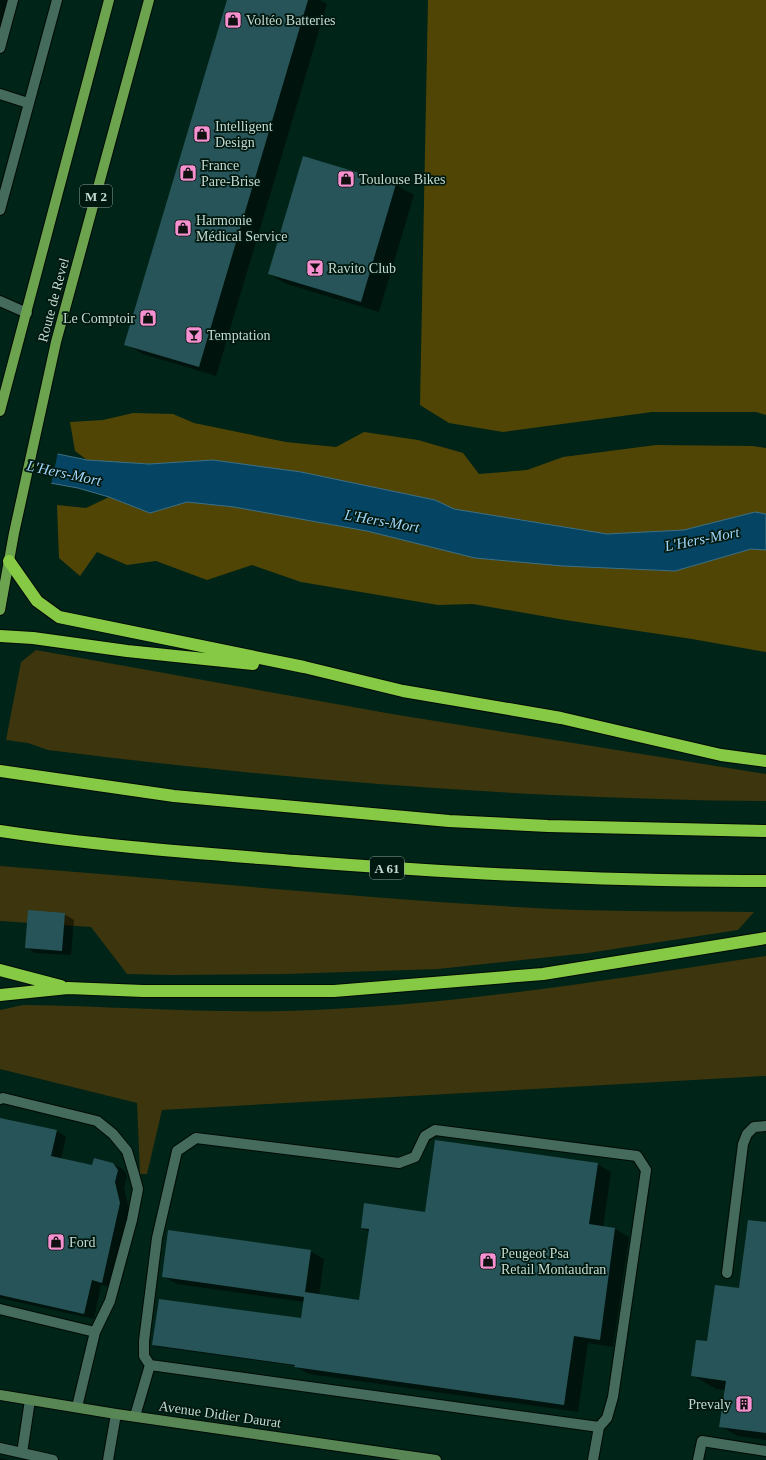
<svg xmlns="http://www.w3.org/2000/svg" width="766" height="1460" font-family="Georgia,serif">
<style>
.green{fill:#3d350d}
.forest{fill:#514505}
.water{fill:#054463;stroke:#3f7184}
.pier{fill:#002418}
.shadow{fill:#0007}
.building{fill:#275458}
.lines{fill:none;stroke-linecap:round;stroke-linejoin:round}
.service-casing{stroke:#000a05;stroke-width:12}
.minor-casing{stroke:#000a05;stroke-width:12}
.secondary-casing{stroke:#000a05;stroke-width:12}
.primary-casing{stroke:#000a05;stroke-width:12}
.motorway-casing{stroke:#000a05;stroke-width:14}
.service{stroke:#446b5c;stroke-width:10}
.minor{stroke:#446b5c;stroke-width:10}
.secondary{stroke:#588755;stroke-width:10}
.primary{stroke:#6ba34e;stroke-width:10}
.motorway{stroke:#85c945;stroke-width:12}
.labels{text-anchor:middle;stroke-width:3.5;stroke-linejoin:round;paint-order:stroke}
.shield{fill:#001910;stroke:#8aa097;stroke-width:1}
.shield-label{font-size:13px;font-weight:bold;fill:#c5dad1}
.poi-label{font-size:14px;fill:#c5dad1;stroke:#001910;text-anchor:start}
.street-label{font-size:14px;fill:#c5dad1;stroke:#001910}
.water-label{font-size:15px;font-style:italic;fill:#9fd6fa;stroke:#001910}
</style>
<rect width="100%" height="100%" fill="#002418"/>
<path class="green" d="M36,650l356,64 374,60v27c-71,0 -142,-3 -213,-6 -169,-8 -338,-24 -505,-45l-20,-7 -22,-3 15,-78z
M0,866c184,14 368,33 553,43 67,3 134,2 201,3l-16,18 -150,23 -150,16 -152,5 -115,1 -44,-1 -36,-47 -91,-6z
M766,956v120l-604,34 -15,64h-7l-3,-71 -137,-34v-59l23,-5c88,1 175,8 263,6 161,-4 321,-31 480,-55z"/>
<path class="forest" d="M428,0h338v415l-10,-3h-104l-149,20 -54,-9 -29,-18z
M133,413l40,1 21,9 92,19 50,5 28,-15 54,8 45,13 16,21 48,-4 36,-13 93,-12 97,1 13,2v66l-11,-2 -71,18 -77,4 -153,-25 -19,-9 -134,-28 -88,-12 -64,4 -62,-4 -12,-9 -5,-29 33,-2z
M109,497l41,16 37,-11 47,5 133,24 108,27 88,8 112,5 76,-22 15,1v102l-74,-13 -127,-19 -92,-16 -35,1 -137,-23 -49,-17 -45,15 -51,-19 -29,4 -30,-13 -17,24 -21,-18 -2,-53 29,3z"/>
<path class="water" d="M0,442l87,18 62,4 64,-4 88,12 134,28 19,9 153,25 77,-4 71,-18 11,2v36l-15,-1 -76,22 -112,-5 -88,-8 -108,-27 -133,-24 -47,-5 -37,11 -41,-16 -31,-9 -78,-14z"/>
<path class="pier" d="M0,440l58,12 -7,33 -51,-9z"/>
<path class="shadow" d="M0,0h15l-15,54z
M228,0h92l7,4 -111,372 -73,-22 -17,-10z
M303,157l93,28 18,10 -35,117 -92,-28 -18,-10z
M64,914l10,6 -3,35 -36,-2 -9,-6z
M0,1119l57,12 9,6 -5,22 32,7 20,-2 10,5 4,7 -3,12 5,21 -17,78 -11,-2 -7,34 -94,-21z
M597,1164l14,8 -8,56 12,1 14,8 -16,110 -25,-4 -10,69 -269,-38 -14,-8 -137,-19 -5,-2 148,-26 3,-17 -127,-18 -14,-8 147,-25 14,8 -5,36 41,6 10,-69 -8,-4 64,-15z
M766,1223v217l-28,-4 -18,-10 6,-36 -10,-1 -24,-14 16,-33 31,-53z
M0,1458l9,2h-9z"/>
<path class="building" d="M227,0h81l-109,367 -75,-22z
M303,156l93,28 -35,118 -93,-28z
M28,910l37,3 -3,38 -37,-3z
M0,1118l57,12 -6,26 41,9 2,-7 19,5 5,7 -3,12 5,21 -18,80 -10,-3 -8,34 -84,-19z
M435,1140l163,23 -9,61 26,4 -15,112 -26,-4 -10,69 -270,-38 1,-2 -143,-20 7,-46 142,19 3,-21 -142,-20 6,-47 143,20 -6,42 54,8 10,-71 -8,-1 3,-25 61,9z
M748,1220l18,2v211l-47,-6 7,-46 -35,-5 5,-36 11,1 8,-56 24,3z"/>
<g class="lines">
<defs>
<path id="service" d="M0,48l13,-48
M0,94l28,9
M0,210l57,-210
M0,301l27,12
M0,1099l3,-1 94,23 16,13 14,17 7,23 4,15 -6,31 -22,81 -15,31 -18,75
M727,1273l16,-129 4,-10 7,-7 12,-1
M0,1309l95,23
M150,1365l-6,-9v-15l13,-103 20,-87 19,-13 203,25 16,-6 10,-21 10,-6 202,26 9,14 -33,227 -6,21 -8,9
M135,1416l15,-51 449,62 -6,33
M0,1448l53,12
M22,1453l8,-53
M698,1460l4,-19 64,10"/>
<path id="minor" d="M108,1460l8,-46"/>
<path id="secondary" d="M0,1395l116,19 320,46"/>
<path id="primary" d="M0,411l109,-411
M0,610l14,-77 42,-191 93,-342"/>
<path id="motorway" d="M9,561l28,40 22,16 245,50 99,24 158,27 160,37 45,6
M0,636l33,2 94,13 126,13
M0,771l174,25 275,25 99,5 218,5
M0,831c98,15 197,22 296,30 156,12 313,21 470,20
M0,970l61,16
M0,995l68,-7 75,3h191l209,-17 223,-36"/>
</defs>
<use href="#service" class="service-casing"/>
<use href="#minor" class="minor-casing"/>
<use href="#secondary" class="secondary-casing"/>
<use href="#primary" class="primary-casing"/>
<use href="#motorway" class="motorway-casing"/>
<use href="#service" class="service"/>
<use href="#minor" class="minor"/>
<use href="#secondary" class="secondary"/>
<use href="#primary" class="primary"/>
<use href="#motorway" class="motorway"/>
</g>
<defs>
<symbol id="shop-square" viewBox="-11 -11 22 22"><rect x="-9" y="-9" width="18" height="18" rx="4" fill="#f690d0" stroke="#001910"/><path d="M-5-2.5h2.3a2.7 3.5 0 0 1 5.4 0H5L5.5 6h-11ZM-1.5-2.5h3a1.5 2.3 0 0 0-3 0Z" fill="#111"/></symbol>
<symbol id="bar-square" viewBox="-11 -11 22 22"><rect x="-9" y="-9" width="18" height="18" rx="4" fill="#f690d0" stroke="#001910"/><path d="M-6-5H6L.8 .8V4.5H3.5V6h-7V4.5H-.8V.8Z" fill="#111"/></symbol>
<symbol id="building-square" viewBox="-11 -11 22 22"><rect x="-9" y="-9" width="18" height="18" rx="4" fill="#f690d0" stroke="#001910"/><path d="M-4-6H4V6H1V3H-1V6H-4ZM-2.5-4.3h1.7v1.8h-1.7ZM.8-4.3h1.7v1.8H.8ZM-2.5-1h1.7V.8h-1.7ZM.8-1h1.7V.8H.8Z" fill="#111"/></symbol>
</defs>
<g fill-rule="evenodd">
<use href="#shop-square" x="223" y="10" width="20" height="20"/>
<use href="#shop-square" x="192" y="124" width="20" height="20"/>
<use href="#shop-square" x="178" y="163" width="20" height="20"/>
<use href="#shop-square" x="336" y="169" width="20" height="20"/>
<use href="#shop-square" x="173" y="218" width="20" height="20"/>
<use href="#bar-square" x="305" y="258" width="20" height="20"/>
<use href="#shop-square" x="138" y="308" width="20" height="20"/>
<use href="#bar-square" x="184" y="325" width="20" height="20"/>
<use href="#shop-square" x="46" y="1232" width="20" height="20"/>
<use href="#shop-square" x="478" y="1251" width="20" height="20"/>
<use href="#building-square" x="734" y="1394" width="20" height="20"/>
</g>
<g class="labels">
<g class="shield">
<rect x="80" y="185" width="32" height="22" rx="3"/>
<rect x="370" y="857" width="34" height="22" rx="3"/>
</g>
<g class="shield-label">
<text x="96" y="201">M 2</text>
<text x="387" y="873">A 61</text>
</g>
<g class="poi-label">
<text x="246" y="25">Voltéo Batteries</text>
<text x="215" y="131">Intelligent<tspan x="215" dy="16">Design</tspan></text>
<text x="201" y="170">France<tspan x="201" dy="16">Pare-Brise</tspan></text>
<text x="359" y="184">Toulouse Bikes</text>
<text x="196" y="225">Harmonie<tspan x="196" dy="16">Médical Service</tspan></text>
<text x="328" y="273">Ravito Club</text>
<text x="135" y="323" text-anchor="end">Le Comptoir</text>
<text x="207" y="340">Temptation</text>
<text x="69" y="1247">Ford</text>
<text x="501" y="1258">Peugeot Psa<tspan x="501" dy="16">Retail Montaudran</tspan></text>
<text x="731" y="1409" text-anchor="end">Prevaly</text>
</g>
<g class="street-label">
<text transform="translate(53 300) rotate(-75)" y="5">Route de Revel</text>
<text transform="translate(220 1414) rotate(8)" y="5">Avenue Didier Daurat</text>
</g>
<g class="water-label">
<text transform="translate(64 473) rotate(12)" y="5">L'Hers-Mort</text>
<text transform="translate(382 521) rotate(10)" y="5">L'Hers-Mort</text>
<text transform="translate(702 539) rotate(-11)" y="5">L'Hers-Mort</text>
</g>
</g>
</svg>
